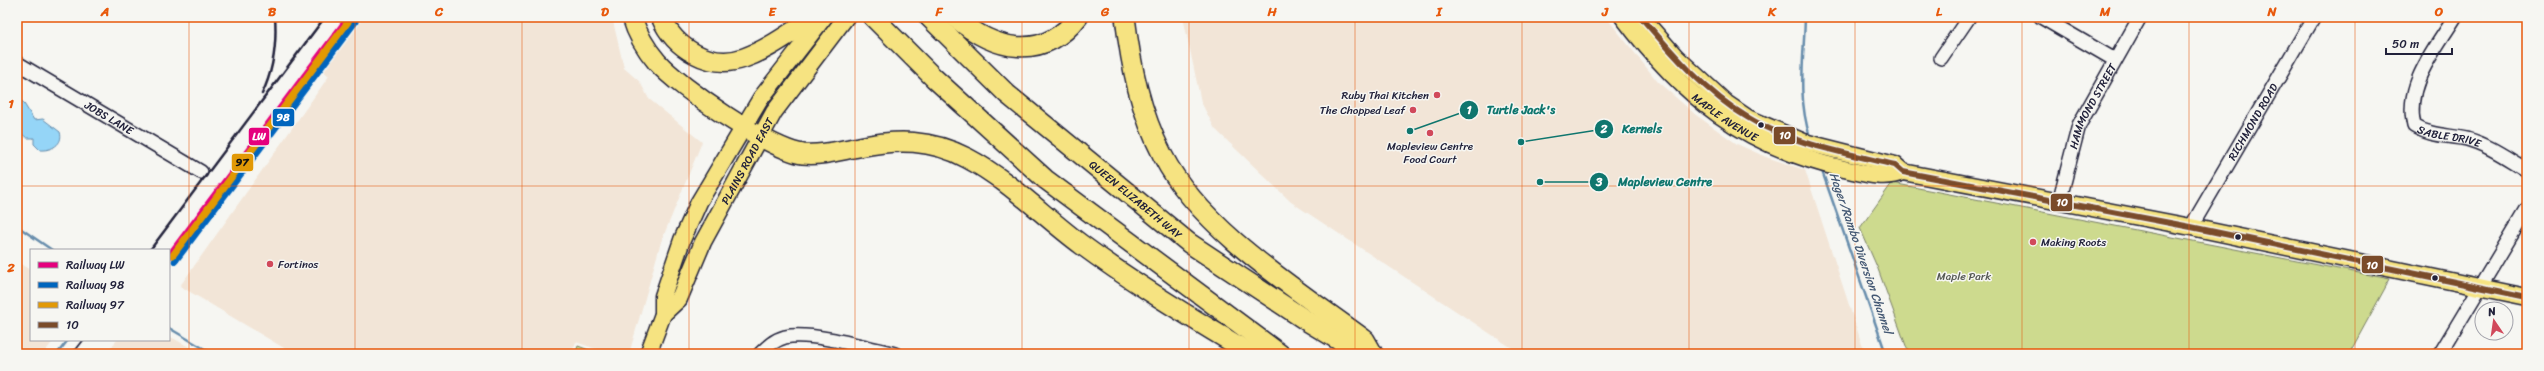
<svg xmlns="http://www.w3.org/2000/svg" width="2544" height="371" font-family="Sriracha,sans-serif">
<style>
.built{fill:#f2e5d7}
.green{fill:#cdda8e;stroke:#787e64}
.water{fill:#95d5f7;stroke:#678dac}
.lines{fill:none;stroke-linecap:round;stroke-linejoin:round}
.stream{stroke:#678dac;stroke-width:2.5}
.minor-casing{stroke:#22223b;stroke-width:16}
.major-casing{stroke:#22223b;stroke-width:19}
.highway-casing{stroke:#22223b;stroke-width:22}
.minor{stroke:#f6f6f2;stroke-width:13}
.major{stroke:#f6e381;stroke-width:16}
.highway{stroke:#f6e381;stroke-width:19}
.rail{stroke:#22223b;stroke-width:2.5}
.bus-1-casing{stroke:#f6f6f2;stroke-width:9}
.bus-1{stroke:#7a4b2a;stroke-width:6}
.rail-1-casing{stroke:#f6f6f2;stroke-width:10}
.rail-2-casing{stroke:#f6f6f2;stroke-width:10}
.rail-3-casing{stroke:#f6f6f2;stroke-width:10}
.rail-1{stroke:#e5007d;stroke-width:7}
.rail-2{stroke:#0065bd;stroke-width:7}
.rail-3{stroke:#e29906;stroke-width:7}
.grid{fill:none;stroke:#e8590c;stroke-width:1;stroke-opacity:0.55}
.poi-dot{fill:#d1495b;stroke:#f6f6f2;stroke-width:1.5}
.bus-dot{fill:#22223b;stroke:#f6f6f2;stroke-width:1.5}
.labels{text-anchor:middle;stroke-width:3;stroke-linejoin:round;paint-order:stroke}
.poi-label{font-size:11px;fill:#22223b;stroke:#f6f6f2;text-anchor:end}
.street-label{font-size:11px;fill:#22223b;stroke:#f6f6f2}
.park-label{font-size:11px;fill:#555954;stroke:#f6f6f2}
.water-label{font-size:12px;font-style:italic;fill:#445873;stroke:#f6f6f2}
.leader{fill:none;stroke:#0f766e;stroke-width:1.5}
.callout-dot{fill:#0f766e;stroke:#f6f6f2;stroke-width:1.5}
.mark-label{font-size:12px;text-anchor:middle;font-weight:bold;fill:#fff}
.callout-label{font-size:12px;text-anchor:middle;font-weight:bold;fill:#0f766e;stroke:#f6f6f2;stroke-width:3;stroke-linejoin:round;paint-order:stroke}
.line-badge{stroke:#f6f6f2;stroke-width:1.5}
.badge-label{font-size:11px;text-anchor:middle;font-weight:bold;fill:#fff}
.pale-badge-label{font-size:11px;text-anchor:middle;font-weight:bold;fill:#111}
.neatline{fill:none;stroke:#e8590c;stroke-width:1.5}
.grid-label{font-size:13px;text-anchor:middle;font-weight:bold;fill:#e8590c}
</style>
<rect width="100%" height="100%" fill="#f6f6f2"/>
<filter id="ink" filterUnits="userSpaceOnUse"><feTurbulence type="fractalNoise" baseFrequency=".025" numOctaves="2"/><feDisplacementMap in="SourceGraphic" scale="8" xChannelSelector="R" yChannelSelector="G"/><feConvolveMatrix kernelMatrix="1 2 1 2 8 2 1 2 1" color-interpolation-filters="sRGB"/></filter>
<g filter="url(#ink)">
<path class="built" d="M362,17h250l12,51 16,14 9,17 53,43 -41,100 -32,112h-19l-34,-12 -5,12h-277l-114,-68 149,-210 -7,-6z
M1183,17h423l52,65 38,33 41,29 29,13 39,13 60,184h-344l-230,-152 -76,-73 -14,-27z
M17,261l14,9v70h23l-11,14h-26z
M169,336l33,18h-96l11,-14h52z"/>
<path class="green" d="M1892,183l498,96 -41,75h-440l-31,-85 -18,-41z
M578,346l22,8h-25z"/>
<path class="water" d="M18,100l5,2 11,18 9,-1 17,13c4,12 -9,19 -20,18l-6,-6v-6h-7l-10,-8z"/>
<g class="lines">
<path class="stream" d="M1805,17c-1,41 -8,80 5,120
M1821,168l65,186
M17,226l35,24
M169,328l44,26
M57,354l11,-14"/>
<defs>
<g id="minor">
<path d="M2041,17l74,43"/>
<path id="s1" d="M2455,17c-20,33 -51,68 -41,109 16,10 34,9 53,13 22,6 41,20 60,31"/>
<path d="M1941,58l28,-41"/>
<path id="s2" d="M17,63l184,109"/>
<path id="s3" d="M2059,202l20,-77 61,-108"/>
<path id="s4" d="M2191,227l123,-210"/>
<path d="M760,354c8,-8 14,-14 25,-17 25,-6 84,11 110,17"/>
<path d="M2440,354l87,-145"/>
</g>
<g id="major">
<path id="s5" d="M1623,17c61,81 121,129 221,152 19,4 40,11 59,3"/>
<path d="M1641,17l35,40 50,46 22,15 56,24 91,23 8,7 288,55 336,70"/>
<path id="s6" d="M663,314l16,-15 24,-57 71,-130 72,-95"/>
<path d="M648,354l15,-40v-18l19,-56 17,-38 62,-104 63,-81"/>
</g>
<g id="highway">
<path d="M632,17c5,17 13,31 25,45 23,26 112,87 146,92 19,2 38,-4 56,-7 38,-8 72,-8 108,11 42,22 77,59 115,87 54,40 112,74 169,109"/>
<path d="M661,17c13,31 49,53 83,41 26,-9 48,-27 72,-41"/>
<path d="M873,17l61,61 111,101 235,175"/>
<path id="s7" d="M929,17l78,77 182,149 118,78 55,33"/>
<path d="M955,17c39,34 88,45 123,0"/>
<path d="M1125,17c6,49 15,95 38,139 37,73 136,135 202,184l8,14"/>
</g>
</defs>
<use href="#minor" class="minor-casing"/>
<use href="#major" class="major-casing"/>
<use href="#highway" class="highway-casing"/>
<use href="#minor" class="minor"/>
<use href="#major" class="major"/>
<use href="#highway" class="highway"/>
<path class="rail" d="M262,94c12,-25 15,-49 13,-77
M150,250l175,-233
M72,354l11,-14"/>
<defs>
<path id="bus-1" d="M1641,17c31,36 65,76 106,100 44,27 99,36 148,48l8,7 288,55 336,70"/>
</defs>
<use href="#bus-1" class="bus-1-casing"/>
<use href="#bus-1" class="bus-1"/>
<defs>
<path id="rail-1" d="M169,256l180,-239"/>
<path id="rail-2" d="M175,261l180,-239"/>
<path id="rail-3" d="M173,255l175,-233"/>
</defs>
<use href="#rail-1" class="rail-1-casing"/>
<use href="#rail-2" class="rail-2-casing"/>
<use href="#rail-3" class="rail-3-casing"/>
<use href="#rail-1" class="rail-1"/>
<use href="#rail-2" class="rail-2"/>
<use href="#rail-3" class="rail-3"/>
</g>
</g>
<path class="grid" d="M189,17v337M355,17v337M522,17v337M689,17v337M855,17v337M1022,17v337M1189,17v337M1355,17v337M1522,17v337M1689,17v337M1855,17v337M2022,17v337M2189,17v337M2355,17v337M17,186h2510"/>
<g class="poi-dot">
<circle cx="1437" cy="95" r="4"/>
<circle cx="1413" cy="110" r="4"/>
<circle cx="1430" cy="133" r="4"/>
<circle cx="2033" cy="242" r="4"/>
<circle cx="270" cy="264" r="4"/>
</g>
<g class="bus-dot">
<circle cx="1761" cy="125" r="3.5"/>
<circle cx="2238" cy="237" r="3.5"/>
<circle cx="2435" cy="278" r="3.5"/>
</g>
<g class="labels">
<g class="poi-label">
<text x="1429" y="99">Ruby Thai Kitchen</text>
<text x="1405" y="114">The Chopped Leaf</text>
<text x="1430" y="150" text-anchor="middle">Mapleview Centre<tspan x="1430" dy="13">Food Court</tspan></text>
<text x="2041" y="246" text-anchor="start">Making Roots</text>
<text x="278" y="268" text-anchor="start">Fortinos</text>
</g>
<g class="street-label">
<text dy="4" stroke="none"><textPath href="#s3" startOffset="102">HAMMOND STREET</textPath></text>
<text dy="4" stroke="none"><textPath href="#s5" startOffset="144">MAPLE AVENUE</textPath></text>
<text dy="4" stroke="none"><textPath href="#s2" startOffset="107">JOBS LANE</textPath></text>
<text dy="4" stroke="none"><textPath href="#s4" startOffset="122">RICHMOND ROAD</textPath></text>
<text dy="4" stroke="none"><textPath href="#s1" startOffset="157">SABLE DRIVE</textPath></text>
<text dy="4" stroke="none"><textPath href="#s6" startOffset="176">PLAINS ROAD EAST</textPath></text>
<text dy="4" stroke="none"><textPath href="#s7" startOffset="276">QUEEN ELIZABETH WAY</textPath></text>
</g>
<g class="park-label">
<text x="1964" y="280">Maple Park</text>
</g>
<g class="water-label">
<text transform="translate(1861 253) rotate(71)" y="4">Hager/Rambo Diversion Channel</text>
</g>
</g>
<path class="leader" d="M1410 131L1469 110M1521 142L1604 129M1540 182L1599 182"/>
<g class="callout-dot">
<circle cx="1410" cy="131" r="4"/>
<circle cx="1521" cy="142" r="4"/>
<circle cx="1540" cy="182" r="4"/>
<circle cx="1469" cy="110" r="10"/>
<circle cx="1604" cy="129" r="10"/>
<circle cx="1599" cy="182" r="10"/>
</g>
<g class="mark-label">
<text x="1469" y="114">1</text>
<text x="1604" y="133">2</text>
<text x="1599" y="186">3</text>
</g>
<g class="callout-label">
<text x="1521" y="114">Turtle Jack's</text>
<text x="1642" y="133">Kernels</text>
<text x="1665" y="186">Mapleview Centre</text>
</g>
<g class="line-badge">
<rect x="272" y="108" width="23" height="19" rx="4" fill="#0065bd"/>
<rect x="1773" y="126" width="23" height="19" rx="4" fill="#7a4b2a"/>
<rect x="248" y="127" width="22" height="19" rx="4" fill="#e5007d"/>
<rect x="231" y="153" width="23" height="19" rx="4" fill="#e29906"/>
<rect x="2050" y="193" width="23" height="19" rx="4" fill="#7a4b2a"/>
<rect x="2361" y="255" width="23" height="19" rx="4" fill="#7a4b2a"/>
</g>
<g class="badge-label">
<text x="283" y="121">98</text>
<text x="1785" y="139">10</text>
<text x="259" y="140">LW</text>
<text x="2062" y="206">10</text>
<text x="2372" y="269">10</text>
</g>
<g class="pale-badge-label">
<text x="242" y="166">97</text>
</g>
<rect width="2544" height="371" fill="none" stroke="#f6f6f2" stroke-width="44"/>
<rect x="30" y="249" width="140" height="92" fill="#f6f6f2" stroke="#a1a1a9"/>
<rect x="38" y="262" width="20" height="6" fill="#e5007d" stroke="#a1a1a9"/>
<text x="66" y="269" font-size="12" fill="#22223b">Railway LW</text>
<rect x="38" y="282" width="20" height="6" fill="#0065bd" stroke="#a1a1a9"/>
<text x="66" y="289" font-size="12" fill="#22223b">Railway 98</text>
<rect x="38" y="302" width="20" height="6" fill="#e29906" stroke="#a1a1a9"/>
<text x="66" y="309" font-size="12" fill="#22223b">Railway 97</text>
<rect x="38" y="322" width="20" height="6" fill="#7a4b2a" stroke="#a1a1a9"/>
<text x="66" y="329" font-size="12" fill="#22223b">10</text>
<g transform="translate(2494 321) rotate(347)"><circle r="19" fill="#f6f6f2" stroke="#a1a1a9"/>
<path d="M0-3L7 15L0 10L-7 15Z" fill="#d1495b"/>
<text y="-6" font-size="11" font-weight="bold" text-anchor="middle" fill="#22223b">N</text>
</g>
<path d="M2386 48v6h66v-6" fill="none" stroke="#22223b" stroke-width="2"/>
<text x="2392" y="48" font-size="12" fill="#22223b" stroke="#f6f6f2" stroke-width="3" paint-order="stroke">50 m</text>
<rect x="22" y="22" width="2500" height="327" class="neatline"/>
<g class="grid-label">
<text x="105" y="16">A</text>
<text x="272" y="16">B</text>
<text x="439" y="16">C</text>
<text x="605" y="16">D</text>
<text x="772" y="16">E</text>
<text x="939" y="16">F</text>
<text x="1105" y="16">G</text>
<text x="1272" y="16">H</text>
<text x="1439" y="16">I</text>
<text x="1605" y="16">J</text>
<text x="1772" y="16">K</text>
<text x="1939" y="16">L</text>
<text x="2105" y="16">M</text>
<text x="2272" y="16">N</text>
<text x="2439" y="16">O</text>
<text x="11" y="108">1</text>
<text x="11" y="272">2</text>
</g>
</svg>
